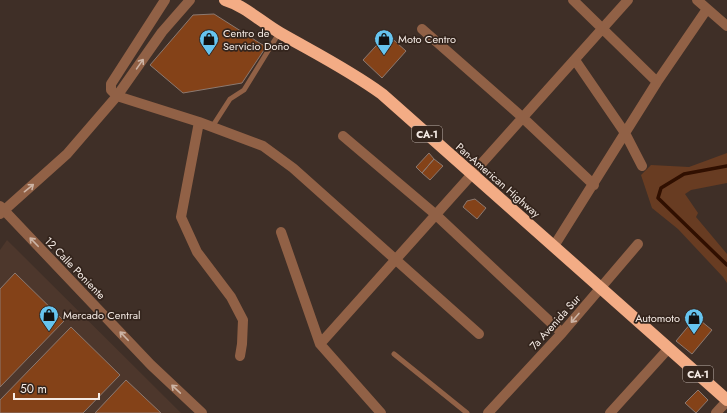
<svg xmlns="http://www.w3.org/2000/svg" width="727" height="413" font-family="Jost,sans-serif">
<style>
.built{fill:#4d372c}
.green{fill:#683c22}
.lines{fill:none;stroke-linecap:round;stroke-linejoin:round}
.stream{stroke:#300f00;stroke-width:3.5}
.building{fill:#844218;stroke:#8c7970}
.lane{stroke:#916146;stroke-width:5}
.street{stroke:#916146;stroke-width:10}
.highway{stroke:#f3ac85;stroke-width:12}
.oneway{stroke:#cdb4a5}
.labels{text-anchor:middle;stroke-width:3.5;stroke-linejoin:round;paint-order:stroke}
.shield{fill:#34251d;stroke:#bbb0a9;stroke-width:1}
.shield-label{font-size:10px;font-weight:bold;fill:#f5ebe5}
.poi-label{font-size:11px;fill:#f5ebe5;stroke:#34251d;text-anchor:start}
.street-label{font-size:11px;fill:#f5ebe5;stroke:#34251d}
</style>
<rect width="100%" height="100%" fill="#3f2f27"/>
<path class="built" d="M7,240l174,173h-181v-163z"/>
<path class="green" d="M727,153v30l-36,7 -6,4 13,19 -2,4 31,37v29l-4,-6 -45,-48 -26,-21 -11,-33 10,-10 38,2z"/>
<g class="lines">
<path class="stream" d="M727,166l-43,8 -23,14 -3,10 69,67"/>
</g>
<path class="building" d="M214,14l52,33 -24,36 -59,10 -33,-28 43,-50z
M387,34l19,17 -24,27 -19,-18z
M429,153l5,6 -12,14 -6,-6z
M434,159l9,7 -13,14 -8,-7z
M475,199l11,9 -9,11 -14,-12 4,-6z
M15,273l49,48 -64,66v-98z
M696,317l16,13 -20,24 -16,-13z
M71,327l49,48 -37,38h-83v-13z
M126,380l35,33h-66z
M698,390l10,10 -12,13 -11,-10z"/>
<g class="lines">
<path class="lane" d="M212,127l18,-28 14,-9 35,-57
M394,354l73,59"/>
<path class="street" d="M165,0l-54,84v6l6,6 82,26 64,24 30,22 186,166
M573,0l84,82
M697,0l30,26
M422,29l100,88 72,68
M575,60l50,73 17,33
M199,122l-18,95 16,35 34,45 12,23 -1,24 -2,12
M343,136l92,78 127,119
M0,206l151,159 51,48
M0,214l67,-60 50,-58 45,-64 28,-32
M281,232l39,112 61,69
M554,246l103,-164 50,-73
M320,344l308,-344
M488,413l74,-80 76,-89
M610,413l59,-65
M716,413l11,-12"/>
<path class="highway" d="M225,0c20,6 36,22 55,33 35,20 69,37 102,61l345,306"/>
</g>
<defs><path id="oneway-shaft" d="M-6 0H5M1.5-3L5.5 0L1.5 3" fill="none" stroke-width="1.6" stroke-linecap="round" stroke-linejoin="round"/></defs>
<g class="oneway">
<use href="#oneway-shaft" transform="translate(140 64) rotate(-55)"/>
<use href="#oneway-shaft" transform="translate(29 188) rotate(-39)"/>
<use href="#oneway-shaft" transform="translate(34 242) rotate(-134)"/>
<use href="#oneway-shaft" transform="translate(575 318) rotate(131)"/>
<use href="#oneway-shaft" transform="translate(124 336) rotate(-134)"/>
<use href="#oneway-shaft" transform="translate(176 389) rotate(-137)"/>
</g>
<defs>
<symbol id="shop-pin" viewBox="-11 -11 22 30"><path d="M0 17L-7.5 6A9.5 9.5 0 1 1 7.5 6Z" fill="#66c4ef" stroke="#34251d"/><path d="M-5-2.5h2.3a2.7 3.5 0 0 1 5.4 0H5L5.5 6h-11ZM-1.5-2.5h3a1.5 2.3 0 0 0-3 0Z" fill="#111"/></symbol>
</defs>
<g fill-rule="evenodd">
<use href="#shop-pin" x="198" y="28" width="22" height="30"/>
<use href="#shop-pin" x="373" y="28" width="22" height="30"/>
<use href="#shop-pin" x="38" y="304" width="22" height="30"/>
<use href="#shop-pin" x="683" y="307" width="22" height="30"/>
</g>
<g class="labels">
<g class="shield">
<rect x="412" y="126" width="30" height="16" rx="3"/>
<rect x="683" y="366" width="30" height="16" rx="3"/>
</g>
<g class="shield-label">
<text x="427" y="138">CA-1</text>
<text x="698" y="378">CA-1</text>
</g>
<g class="poi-label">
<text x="223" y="37">Centro de<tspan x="223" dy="13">Servicio Doño</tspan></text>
<text x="398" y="43">Moto Centro</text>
<text x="63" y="319">Mercado Central</text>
<text x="680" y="322" text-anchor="end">Automoto</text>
</g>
<g class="street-label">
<text transform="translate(498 180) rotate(41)" y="4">Pan-American Highway</text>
<text transform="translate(75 268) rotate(46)" y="4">12 Calle Poniente</text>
<text transform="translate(555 322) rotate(-48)" y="4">7a Avenida Sur</text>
</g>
</g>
<path d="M14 393v6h85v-6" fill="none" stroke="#f5ebe5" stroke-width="2"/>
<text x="20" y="393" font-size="12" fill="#f5ebe5" stroke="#34251d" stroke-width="3" paint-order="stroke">50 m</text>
</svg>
